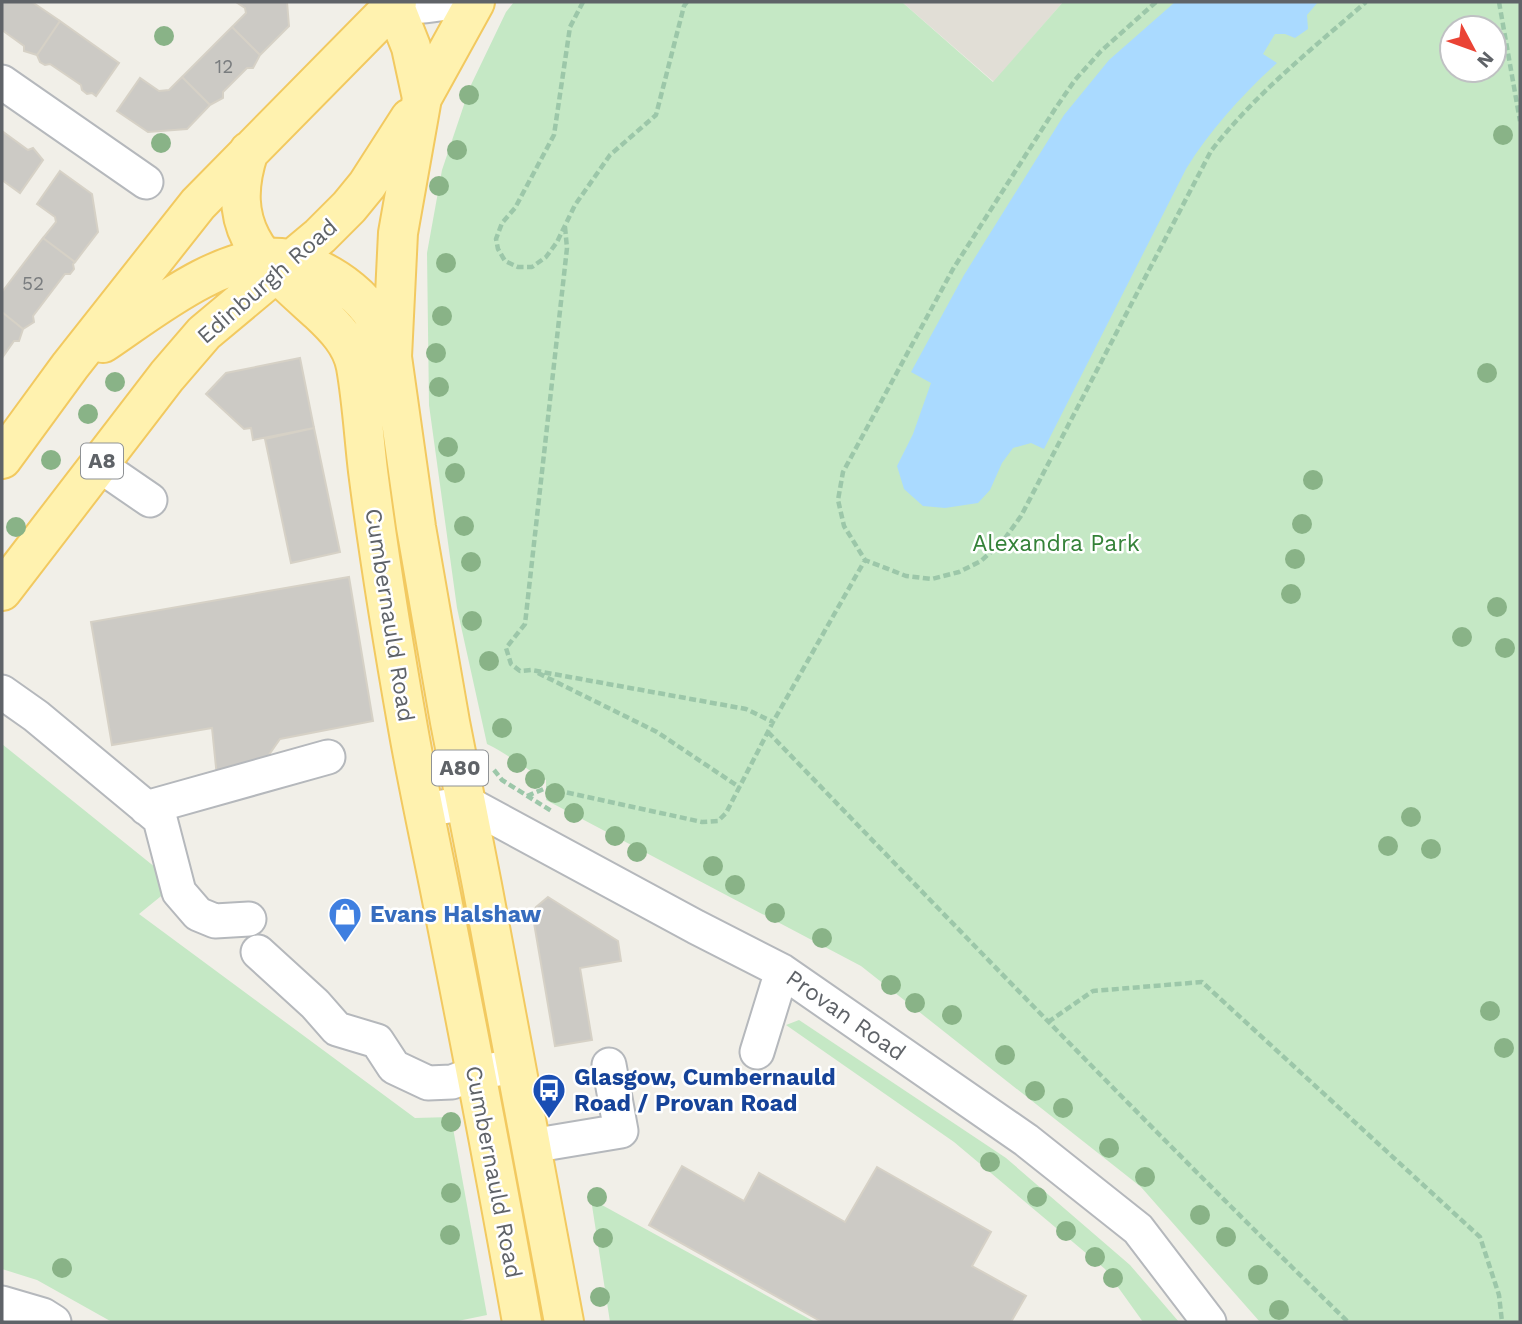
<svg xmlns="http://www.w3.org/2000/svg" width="1522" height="1324" font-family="'Work Sans',sans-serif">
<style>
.education{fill:#e1ded6}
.green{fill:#c5e8c5;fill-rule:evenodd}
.water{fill:#aadaff}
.building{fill:#cccac5;stroke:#d6d1c6;stroke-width:2}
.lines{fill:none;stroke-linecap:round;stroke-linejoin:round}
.minor-casing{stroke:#b5b8bc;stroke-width:37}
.major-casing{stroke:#f2c960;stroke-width:42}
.path{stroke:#9cc7a9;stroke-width:4.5;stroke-dasharray:7 3.5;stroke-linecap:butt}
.minor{stroke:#fff;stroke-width:33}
.major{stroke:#fff2af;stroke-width:38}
.tree{fill:#89b387}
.labels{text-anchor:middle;stroke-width:5;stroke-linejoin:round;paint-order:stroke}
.number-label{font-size:19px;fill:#7a7d7f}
.shield{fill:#fff;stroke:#8f9295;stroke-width:2}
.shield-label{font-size:21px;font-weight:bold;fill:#5f6368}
.street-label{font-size:23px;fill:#5f6368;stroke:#fff}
.park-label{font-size:23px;fill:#348238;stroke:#fff}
.shop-label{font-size:23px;font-weight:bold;fill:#366cbe;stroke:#fff;text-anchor:start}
.transit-label{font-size:23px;font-weight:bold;fill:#164399;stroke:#fff;text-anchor:start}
</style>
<rect width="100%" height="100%" fill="#f1efe8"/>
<path class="education" d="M902,2h161l-69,80z"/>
<path class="green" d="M514,2h388l91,80 70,-80h457v1320h-260l-119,-135 -280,-221 -315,-166v-20c-21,-11 -38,-26 -59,-36l-30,-136 -28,-203 -2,-152 15,-83 28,-83 36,-75zM1452,28h42v42h-42z
M2,744l174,140 -37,30 276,204 36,-1 36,198 -34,7h-341l-75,-42 -35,-11z
M799,1020l207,138 124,107 49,57h-36l-38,-53 -151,-127 -168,-117z
M591,1199l224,123h-205z"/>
<path class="water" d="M1175,2h143l-11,13 1,14 -13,9 -10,-4h-10l-12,20 14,9c-35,32 -66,66 -91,106l-142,280 -13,-6 -18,5 -11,15 -12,27 -12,13 -33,5 -22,-2 -19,-17 -7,-23 16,-32 18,-51 -20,-11 53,-97 100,-160 45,-55z"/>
<path class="building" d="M2,2h30l28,19 -23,34 -13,-4v-5l-22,-16z
M236,2h51l2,24 -29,29 -28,-28 14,-14 -1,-5z
M60,21l59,42 -23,33 -4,-3 -5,1 -5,-4 -1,-5 -31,-21 -5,1 -5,-3 -3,-7z
M232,27l28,28 -7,13h-6l-24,24v6l-13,7 -28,-28z
M182,77l28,28 -23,24 -39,3 -31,-21 23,-33 19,13 10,-1z
M2,131l26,19 5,-2 10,12 -23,33 -18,-13z
M60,171l32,23 6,38 -23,30 -32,-24 13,-16 -1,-5 -18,-13z
M43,238l32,24 -2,2 1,5 -4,5h-5l-32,42 1,6 -11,7 -21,-17v-20z
M2,312l21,17 -4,12h-5l-12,17z
M300,358l14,70 -61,12 -2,-12 -7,1 -38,-35 20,-21z
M314,428l26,124 -49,11 -26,-124z
M349,577l24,144 -93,18 -21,30 -42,8 -5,-49 -100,17 -21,-123z
M548,897l70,44 3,20 -41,7 12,72 -37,6 -22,-129 3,-10z
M682,1166l62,35 15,-28 86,49 32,-55 114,65 -19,34 54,30 -15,26h-189l-173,-97z"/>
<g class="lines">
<defs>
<path id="minor" d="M391,2c16,9 44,2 62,0
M2,82l144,100
M99,465l51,35
M2,692l34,24 124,103 19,73 19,22 17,7 34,-2
M146,808l182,-51
M424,810l43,-7 229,124 86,44 244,169 112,89 71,93
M258,952l57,52 22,25 40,12 17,26 34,16 24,-1 24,-9 38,-7
M757,1052l25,-81
M531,1146l90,-15 -12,-66
M2,1303l41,12 11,7"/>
<path id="major" d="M475,2l-53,96 -24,135 -6,124 24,170 34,195 32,163 82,437
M394,4l17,43 11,51
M249,151c-27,80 16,112 70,161 16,15 33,32 37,55 6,34 8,70 12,104 11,86 25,172 40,257 11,63 25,125 37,187 27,136 53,271 77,407
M103,343c48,-32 117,-89 178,-85 14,1 27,7 40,13 20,10 41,26 53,45 7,12 12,27 17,40
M2,459l68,-93 128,-162 199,-202
M2,591l165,-215 37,-43 116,-97 29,-29 18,-22 43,-67"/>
</defs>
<use href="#minor" class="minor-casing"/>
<use href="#major" class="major-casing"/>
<path class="path" d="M583,2l-13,25 -16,108 -39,73 -13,15 -6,16 2,10 7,12 13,6h14l14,-10 11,-15 18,-37 35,-50 46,-40 28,-109 3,-4
M1156,2l-55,49 -26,29 -20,29 -102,160 -110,203 -5,28 6,26 21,34 41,16 26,3 27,-7 22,-11 22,-20 18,-25 190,-365c44,-57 101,-102 155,-149
M1499,2l21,119
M565,227l2,21 -42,376 -19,24 5,16 9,7 11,-1 215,39 27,13
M538,673l119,59 82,55
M768,732c192,199 383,398 580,590
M494,770l8,10 51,32
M527,796l19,-8 156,34 16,-1 8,-8 47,-91 92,-162
M1048,1022l45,-31 109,-9 278,255 19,58 3,27"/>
<use href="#minor" class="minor"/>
<use href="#major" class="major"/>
</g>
<g class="tree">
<circle cx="164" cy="36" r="10"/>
<circle cx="469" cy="95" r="10"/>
<circle cx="1503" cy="135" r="10"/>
<circle cx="161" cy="143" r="10"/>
<circle cx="457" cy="150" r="10"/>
<circle cx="439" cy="186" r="10"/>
<circle cx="446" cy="263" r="10"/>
<circle cx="442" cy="316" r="10"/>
<circle cx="436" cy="353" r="10"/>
<circle cx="1487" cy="373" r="10"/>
<circle cx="115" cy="382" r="10"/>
<circle cx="439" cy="387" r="10"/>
<circle cx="88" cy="414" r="10"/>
<circle cx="448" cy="447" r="10"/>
<circle cx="51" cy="460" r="10"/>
<circle cx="455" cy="473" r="10"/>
<circle cx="1313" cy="480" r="10"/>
<circle cx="1302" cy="524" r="10"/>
<circle cx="464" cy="526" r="10"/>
<circle cx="16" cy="527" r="10"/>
<circle cx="1295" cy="559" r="10"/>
<circle cx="471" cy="562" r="10"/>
<circle cx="1291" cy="594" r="10"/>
<circle cx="1497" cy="607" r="10"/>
<circle cx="472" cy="621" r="10"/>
<circle cx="1462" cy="637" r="10"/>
<circle cx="1505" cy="648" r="10"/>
<circle cx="489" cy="661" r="10"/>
<circle cx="502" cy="728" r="10"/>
<circle cx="517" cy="763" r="10"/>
<circle cx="535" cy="779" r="10"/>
<circle cx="555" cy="793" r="10"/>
<circle cx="574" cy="813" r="10"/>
<circle cx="1411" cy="817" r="10"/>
<circle cx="615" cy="836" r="10"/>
<circle cx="1388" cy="846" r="10"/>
<circle cx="1431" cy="849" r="10"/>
<circle cx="637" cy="852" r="10"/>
<circle cx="713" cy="866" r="10"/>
<circle cx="735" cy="885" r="10"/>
<circle cx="775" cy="913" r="10"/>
<circle cx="822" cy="938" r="10"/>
<circle cx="891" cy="985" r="10"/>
<circle cx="915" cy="1003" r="10"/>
<circle cx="1490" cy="1011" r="10"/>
<circle cx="952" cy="1015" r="10"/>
<circle cx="1504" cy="1048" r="10"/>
<circle cx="1005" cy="1055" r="10"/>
<circle cx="1035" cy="1091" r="10"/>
<circle cx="1063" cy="1108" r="10"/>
<circle cx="451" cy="1122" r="10"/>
<circle cx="1109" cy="1148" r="10"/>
<circle cx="990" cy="1162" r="10"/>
<circle cx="1145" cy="1177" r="10"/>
<circle cx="451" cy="1193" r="10"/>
<circle cx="597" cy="1197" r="10"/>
<circle cx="1037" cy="1197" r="10"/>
<circle cx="1200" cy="1215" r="10"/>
<circle cx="1066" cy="1231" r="10"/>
<circle cx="450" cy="1235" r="10"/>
<circle cx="1226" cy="1237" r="10"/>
<circle cx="603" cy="1238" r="10"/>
<circle cx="1095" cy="1257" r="10"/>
<circle cx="62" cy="1268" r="10"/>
<circle cx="1258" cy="1275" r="10"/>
<circle cx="1113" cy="1278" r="10"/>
<circle cx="600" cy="1297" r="10"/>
<circle cx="1279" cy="1310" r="10"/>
</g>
<defs>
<symbol id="shop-pin" viewBox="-11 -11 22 30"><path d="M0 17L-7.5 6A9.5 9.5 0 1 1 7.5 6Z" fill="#3f7fe0" stroke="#fff"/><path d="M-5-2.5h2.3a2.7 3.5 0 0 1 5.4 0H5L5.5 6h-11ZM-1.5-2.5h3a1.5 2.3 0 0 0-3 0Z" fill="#fff"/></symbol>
<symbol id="bus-pin" viewBox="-11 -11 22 30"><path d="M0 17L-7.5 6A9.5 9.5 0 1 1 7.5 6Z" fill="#1a4fb4" stroke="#fff"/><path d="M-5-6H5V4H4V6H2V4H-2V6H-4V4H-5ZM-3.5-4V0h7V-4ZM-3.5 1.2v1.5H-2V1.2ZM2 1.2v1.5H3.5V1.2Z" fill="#fff"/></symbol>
</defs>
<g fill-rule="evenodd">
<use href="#shop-pin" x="326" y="895" width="38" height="52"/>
<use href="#bus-pin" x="530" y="1071" width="38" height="52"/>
</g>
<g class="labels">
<g class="number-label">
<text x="224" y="73">12</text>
<text x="33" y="290">52</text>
</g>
<g class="shield">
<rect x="81" y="443.5" width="42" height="35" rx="5"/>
<rect x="432" y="750.5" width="56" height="35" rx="5"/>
</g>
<g class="shield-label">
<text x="102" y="468">A8</text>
<text x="460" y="775">A80</text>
</g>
<g class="street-label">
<text transform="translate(267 281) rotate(-41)" y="8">Edinburgh Road</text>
<text transform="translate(390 615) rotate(81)" y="8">Cumbernauld Road</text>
<text transform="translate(846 1015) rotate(35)" y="8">Provan Road</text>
<text transform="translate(494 1172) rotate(79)" y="8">Cumbernauld Road</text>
</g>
<g class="park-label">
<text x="1056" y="551">Alexandra Park</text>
</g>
<g class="shop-label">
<text x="370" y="922">Evans Halshaw</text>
</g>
<g class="transit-label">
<text x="574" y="1085">Glasgow, Cumbernauld<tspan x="574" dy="26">Road / Provan Road</tspan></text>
</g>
</g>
<rect width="1522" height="1324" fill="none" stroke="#5f6368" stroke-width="7"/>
<g transform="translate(1473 49) rotate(131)"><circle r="33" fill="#ffffff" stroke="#bfc1c3" stroke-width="2"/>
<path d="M0-5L12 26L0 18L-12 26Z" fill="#ea4335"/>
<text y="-10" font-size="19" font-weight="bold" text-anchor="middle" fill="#5f6368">N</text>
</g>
</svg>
